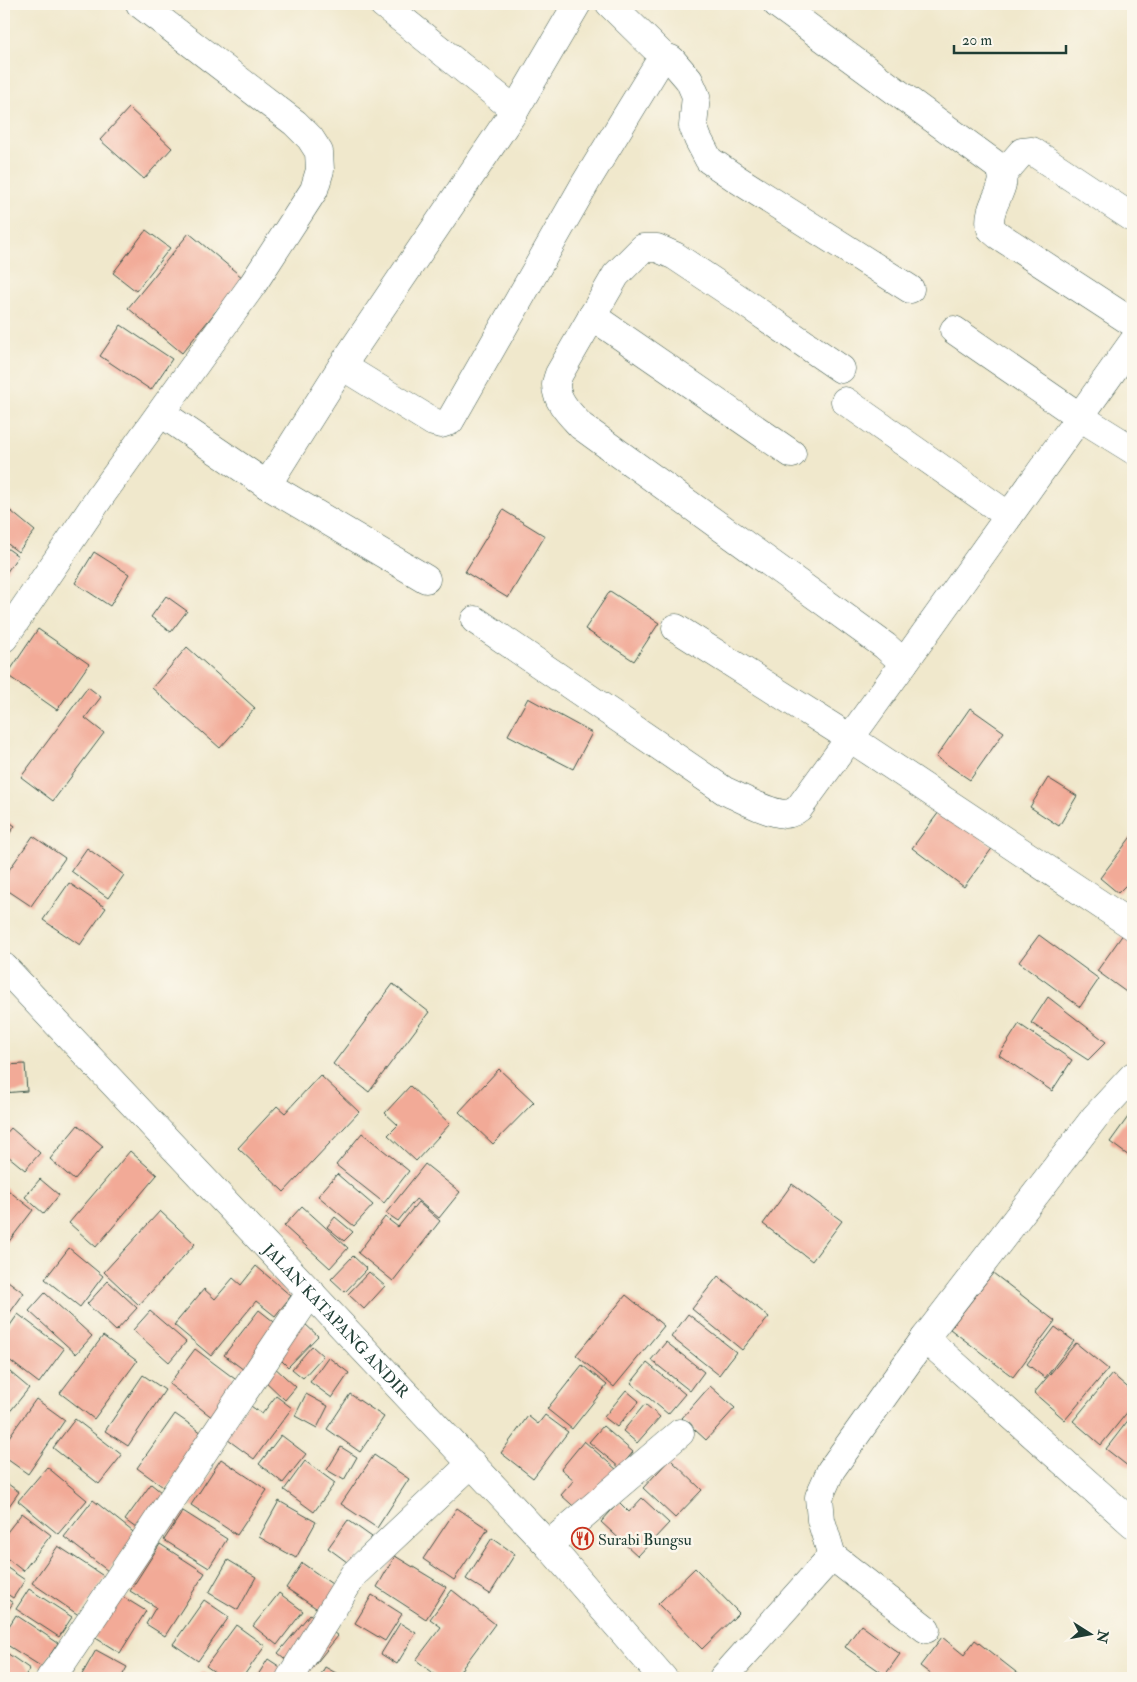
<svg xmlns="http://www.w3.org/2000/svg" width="1137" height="1682" font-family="'IM FELL Double Pica',serif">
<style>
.building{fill:#f2aa97}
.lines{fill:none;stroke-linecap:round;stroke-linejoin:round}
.minor-casing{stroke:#3e574b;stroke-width:29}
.minor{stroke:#fff;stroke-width:28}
.labels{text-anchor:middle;stroke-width:5;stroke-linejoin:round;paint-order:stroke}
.street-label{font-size:16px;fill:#1f3d34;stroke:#fbf7ec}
.poi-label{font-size:16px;fill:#1f3d34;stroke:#fbf7ec;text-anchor:start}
</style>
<rect width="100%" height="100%" fill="#fbf7ec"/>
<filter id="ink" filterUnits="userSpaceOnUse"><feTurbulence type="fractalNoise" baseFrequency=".02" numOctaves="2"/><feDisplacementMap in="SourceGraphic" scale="10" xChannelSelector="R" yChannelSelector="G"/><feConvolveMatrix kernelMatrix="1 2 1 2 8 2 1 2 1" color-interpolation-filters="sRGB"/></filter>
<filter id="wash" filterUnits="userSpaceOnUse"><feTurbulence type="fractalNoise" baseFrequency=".0096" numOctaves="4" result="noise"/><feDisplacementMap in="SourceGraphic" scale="20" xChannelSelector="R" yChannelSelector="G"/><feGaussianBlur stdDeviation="1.12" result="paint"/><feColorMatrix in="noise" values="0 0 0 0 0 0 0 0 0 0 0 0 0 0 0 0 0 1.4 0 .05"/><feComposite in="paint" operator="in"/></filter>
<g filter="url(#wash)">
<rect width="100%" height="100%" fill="#f0e8cc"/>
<g id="blocks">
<path class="building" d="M129,108l43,40 -28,31 -44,-39z
M146,230l24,18 -34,43 -23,-18z
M189,233l54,45 -61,75 -54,-45z
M121,325l51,34 -21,31 -51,-34z
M6,507l29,24 -17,21 -14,-11v-32z
M503,510l42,26 -37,62 -43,-26z
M4,546l14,10 -14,20z
M94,552l35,22 -19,32 -35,-23z
M610,591l49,32 -25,38 -49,-32z
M166,596l21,15 -16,21 -20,-15z
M38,629l51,35 -32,46 -50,-35z
M187,647l68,61 -35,40 -68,-60z
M88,687l13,10 -16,21 19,15 -51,68 -32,-24z
M528,698l64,35 -19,36 -65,-34z
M970,708l34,24 -34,48 -34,-23z
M1048,778l29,18 -18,30 -29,-19z
M942,808l51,39 -29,40 -52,-39z
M4,818l11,8 -11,15z
M1133,834v48l-2,-2 -13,13 -18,-15z
M33,836l32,22 -34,48 -27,-18v-11z
M87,848l37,27 -16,23 -37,-27z
M69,883l37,25 -26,37 -37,-25z
M1126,930l7,5v62l-36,-26z
M1039,935l60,44 -19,28 -61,-45z
M393,984l36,28 -60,80 -36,-28z
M1048,997l58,45 -18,18 -57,-37z
M1019,1024l53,36 -20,31 -53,-36z
M25,1064l2,27 -23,2v-28z
M499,1069l35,33 -41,42 -34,-32z
M320,1075l39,37 -75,80 -46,-44 39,-42 8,7z
M410,1086l40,38 -34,37 -28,-26 10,-10 -13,-12z
M1133,1110v49l-23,-17z
M78,1125l25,21 -29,34 -24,-21z
M11,1128l29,25 -15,17 -17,-14 -4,5v-25z
M362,1133l47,38 -25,32 -48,-38z
M130,1151l27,24 -61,72 -27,-24z
M425,1164l35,28 -21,26 -23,-19 -18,22 -12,-8z
M337,1174l36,31 -19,21 -36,-30z
M40,1179l19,16 -15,19 -19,-17z
M792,1184l50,37 -30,40 -49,-37z
M4,1187l29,23 -29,38z
M418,1202l22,19 -47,60 -35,-28 27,-36 13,10z
M302,1206l46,42 -18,20 -46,-42z
M160,1211l35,33 -56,61 -35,-33z
M335,1217l18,15 -9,9 -17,-14z
M69,1248l34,28 -23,31 -35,-28z
M353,1256l14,13 -22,23 -14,-13z
M256,1266l35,30 -16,20 -19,-15 -45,55 -37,-31 30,-36 11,10 18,-21 8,7z
M369,1272l16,14 -21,23 -16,-15z
M993,1273l62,48 -42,56 -63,-48z
M718,1276l51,41 -27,33 -50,-41z
M4,1278l20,15 -20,28z
M108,1281l29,27 -21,23 -29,-27z
M45,1293l47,43 -16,18 -47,-43z
M626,1295l38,31 -50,61 -38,-32z
M259,1310l19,15 -34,45 -20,-15z
M150,1311l36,31 -17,20 -36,-32z
M18,1314l46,35 -25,34 -35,-27v-22z
M688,1314l48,38 -17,23 -48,-38z
M304,1323l14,13 -30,31 -14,-14z
M1055,1327l19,14 -29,37 -18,-14z
M103,1336l34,25 -43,58 -34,-26z
M666,1342l38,30 -14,19 -39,-31z
M1076,1343l32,26 -43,51 -31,-27z
M312,1346l11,10 -20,22 -11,-9z
M195,1349l44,33 -26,36 -44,-34z
M328,1357l21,16 -17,25 -22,-16z
M647,1363l38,31 -17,20 -37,-31z
M272,1365l24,22 -11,13 -24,-23z
M582,1365l25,20 -35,44 -25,-20z
M4,1367l25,21 -25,31z
M1112,1374l21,18v13l-32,40 -28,-24z
M143,1375l22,15 -37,56 -23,-15z
M710,1386l25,22 -29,32 -24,-22z
M626,1390l13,11 -22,26 -13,-10z
M306,1394l22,12 -11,22 -22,-12z
M350,1394l34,23 -24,35 -33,-23z
M276,1396l16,12 -38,51 -30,-22 24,-33 14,10z
M36,1399l29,21 -37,54 -24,-17v-13z
M645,1404l15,13 -23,26 -14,-12z
M175,1414l30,21 -39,54 -29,-21z
M1133,1414v48l-4,5 -23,-18z
M545,1415l23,17 -35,46 -32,-25 27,-37 10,8z
M75,1419l47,36 -23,29 -46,-36z
M603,1426l30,26 -13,16 -31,-26z
M281,1435l25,19 -23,29 -24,-19z
M584,1441l33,29 -36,43 -20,-18 13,-15 -13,-11z
M341,1447l16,10 -13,23 -17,-10z
M374,1455l35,24 -32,49 -36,-24z
M221,1459l46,31 -30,45 -46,-30z
M670,1459l32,31 -27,28 -32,-30z
M305,1461l30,22 -21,29 -30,-22z
M47,1467l40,33 -29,34 -40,-33z
M4,1481l15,11 -15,21z
M151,1484l15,12 -26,35 -15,-11z
M642,1498l27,25 -31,33 -37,-34 18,-20 10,10z
M93,1500l44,35 -29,36 -44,-34z
M279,1501l37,21 -20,36 -37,-21z
M457,1508l31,21 -34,51 -31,-21z
M183,1511l44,28 -18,29 -45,-28z
M22,1513l29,22 -28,36 -19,-15v-20z
M348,1520l24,17 -21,28 -23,-17z
M492,1538l23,16 -25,40 -24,-15z
M160,1544l45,29 -40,63 -19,-12 10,-17 -26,-16z
M58,1546l47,31 -25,39 -48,-33z
M395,1556l51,31 -20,32 -49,-32z
M228,1560l28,17 -18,33 -29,-17z
M302,1563l40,28 -17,23 -39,-26z
M6,1567l19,13 -12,18 -9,-6v-21z
M695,1568l44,45 -37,36 -44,-45z
M29,1589l43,28 -13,20 -43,-28z
M452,1590l43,34 -40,54h-15l-24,-18 25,-33 -11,-8z
M279,1593l24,18 -26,34 -24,-19z
M120,1595l26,16 -26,42 -26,-16z
M372,1595l30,19 -17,27 -30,-18z
M4,1597l9,6 -9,13z
M204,1600l25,17 -31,44 -25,-17z
M310,1614l28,22 -32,40 -28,-23z
M16,1615l42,28 -16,24 -38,-24v-9z
M400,1623l16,10 -19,31 -16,-10z
M236,1625l29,21 -23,32h-19l-17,-12z
M861,1625l39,29 -15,21 -40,-28z
M942,1637l22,18 11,-15 46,36 -1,2h-84l-16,-12z
M96,1650l31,17 -6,11h-41z
M4,1651l26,18 -7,9h-19z
M268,1659l29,19h-41z
M325,1667l20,11h-26z
M202,1671l11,7h-16z"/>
</g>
</g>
<g filter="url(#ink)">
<use href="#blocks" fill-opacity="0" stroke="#3e574b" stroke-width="1"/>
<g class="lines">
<defs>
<g id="minor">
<path d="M383,4l132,106"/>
<path d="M777,4l222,163c13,21 -14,36 -8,62l7,6 135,88"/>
<path d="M663,56l8,3 18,21 7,16 -3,30 5,13 11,21 28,19 173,110"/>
<path d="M1003,174l19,-22 10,-1 101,67"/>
<path d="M592,316l200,138"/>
<path d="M954,330l126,87 53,33"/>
<path d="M342,366l91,56 8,2 9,-3 136,-239 77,-126 -53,-52"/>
<path d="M845,401l164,115"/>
<path d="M161,413l106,72 159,94"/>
<path d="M267,485l75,-119 173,-256 62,-106"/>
<path d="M475,620l250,171c17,7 42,22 60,23 6,0 10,-3 14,-6l51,-70 283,188"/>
<path d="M676,628l174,110 54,-75 -19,-17 -304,-220c-10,-11 -25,-25 -25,-41 0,-3 2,-8 3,-11l57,-99 27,-27h14l18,8 66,44 100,69"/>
<path d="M4,638l96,-141 153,-213 61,-94 6,-20 -1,-18 -9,-14 -15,-15 -155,-119"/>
<path d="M904,663l229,-321"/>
<path id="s1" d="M4,967l544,578 115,133"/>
<path d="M925,1338l208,186"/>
<path d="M548,1545l132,-112"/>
<path d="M832,1556l94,73"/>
<path d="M50,1678l14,-18 247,-368"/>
<path d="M290,1678l64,-104 118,-111"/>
<path d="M723,1678l109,-122 -11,-36 -2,-23 12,-27 94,-132 170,-221 38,-41"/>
</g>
</defs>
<use href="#minor" class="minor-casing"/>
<use href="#minor" class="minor"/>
</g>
</g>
<defs>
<symbol id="restaurant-ring" viewBox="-11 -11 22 22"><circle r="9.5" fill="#fbf7ec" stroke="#c8321e" stroke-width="1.5"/><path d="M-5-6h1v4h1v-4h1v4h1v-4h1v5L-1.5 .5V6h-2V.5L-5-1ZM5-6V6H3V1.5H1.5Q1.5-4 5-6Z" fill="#c8321e"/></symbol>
</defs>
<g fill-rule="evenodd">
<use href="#restaurant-ring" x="570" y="1526" width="25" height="25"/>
</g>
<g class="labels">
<g class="street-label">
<text dy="6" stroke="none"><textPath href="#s1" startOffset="485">JALAN KATAPANG ANDIR</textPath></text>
</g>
<g class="poi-label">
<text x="598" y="1545">Surabi Bungsu</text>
</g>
</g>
<rect width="1137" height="1682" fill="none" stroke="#fbf7ec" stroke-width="20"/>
<g transform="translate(1090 1634) rotate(101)" stroke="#fbf7ec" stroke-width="4" paint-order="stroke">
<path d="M0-4L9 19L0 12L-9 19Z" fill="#1f3d34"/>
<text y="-8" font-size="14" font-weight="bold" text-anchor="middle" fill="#1f3d34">N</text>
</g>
<path d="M954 45v8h112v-8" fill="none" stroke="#1f3d34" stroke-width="2.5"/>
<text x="962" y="45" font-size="15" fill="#1f3d34" stroke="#fbf7ec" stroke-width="4" paint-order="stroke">20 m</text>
</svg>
